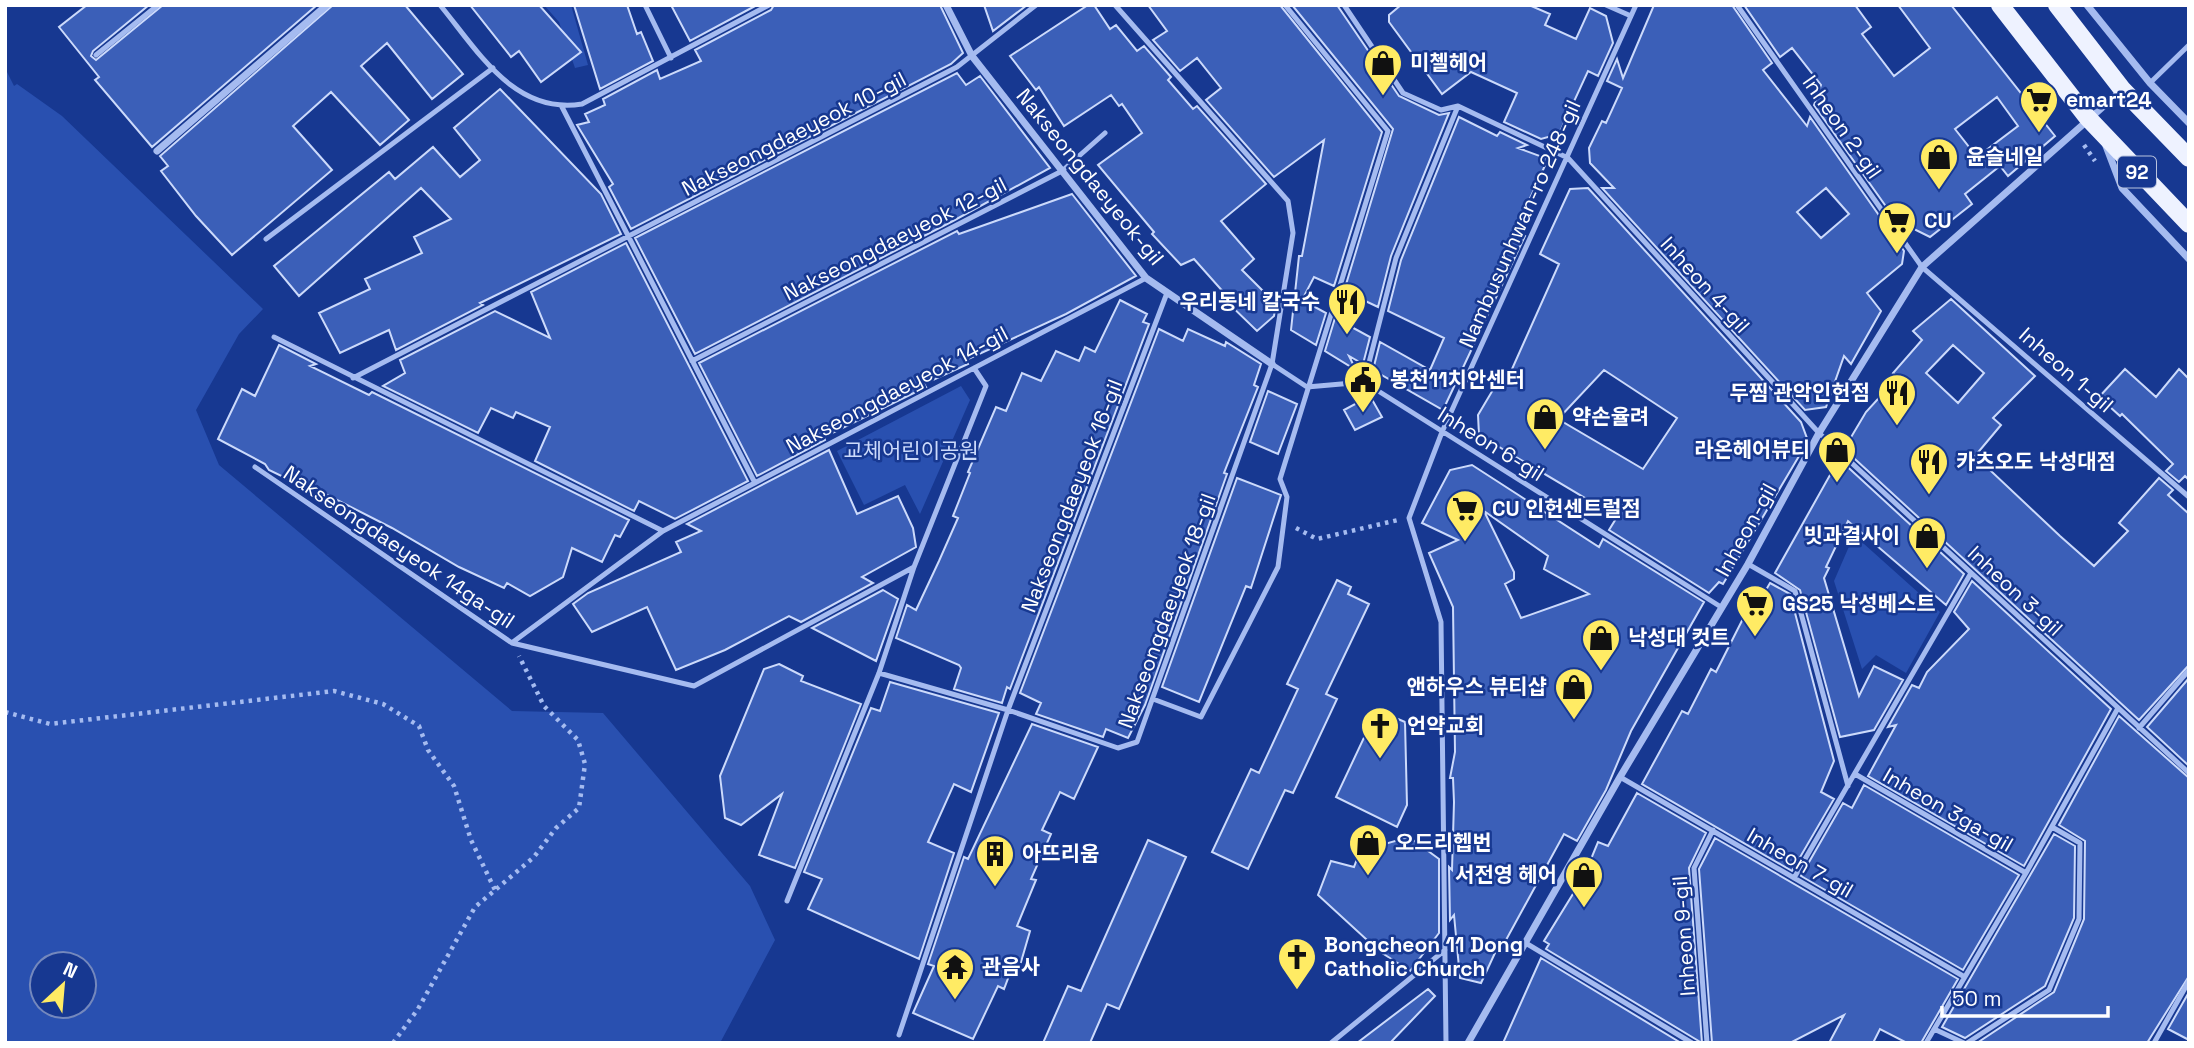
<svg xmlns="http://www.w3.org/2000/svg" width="2194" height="1048" font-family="'Space Grotesk','Noto Sans KR',sans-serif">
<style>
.green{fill:#2950b0;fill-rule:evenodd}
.building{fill:#3b5fb8;stroke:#ccdafb;stroke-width:2;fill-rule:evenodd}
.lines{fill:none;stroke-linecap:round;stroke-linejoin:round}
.path{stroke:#a5bbf0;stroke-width:4.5;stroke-dasharray:3.5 5;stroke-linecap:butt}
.service{stroke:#a5bbf0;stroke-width:5}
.minor{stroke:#a5bbf0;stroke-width:7}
.primary{stroke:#eef2ff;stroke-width:18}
.labels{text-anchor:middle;stroke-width:5;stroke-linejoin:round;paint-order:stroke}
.shield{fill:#173891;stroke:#b9c3de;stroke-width:2}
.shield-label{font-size:19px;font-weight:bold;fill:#fff}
.poi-label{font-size:21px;font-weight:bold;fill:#fff;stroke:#173891;text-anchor:start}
.street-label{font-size:21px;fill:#fff;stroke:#173891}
.park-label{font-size:21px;fill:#ccdafb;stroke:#173891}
</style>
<rect width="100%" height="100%" fill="#173891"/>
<path class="green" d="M544,5h27l17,60 -13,3 -16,-46z
M5,68l9,18 3,-2 45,32 201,193 -24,25 -43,76 23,55 293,246 91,2 147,173 25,54 -55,103h-715zM84,964v42h-42v-42z
M961,386l9,14 -50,114 -15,-29 -41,20 -27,-54z
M1854,535l86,77 -34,61 -30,-18 -14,14 -28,-88z"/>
<path class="building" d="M87,5h62l-56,46 -2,5 5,4 67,-55h154l-165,142 -57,-67 4,-3 -40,-50z
M333,5h72l58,69 -31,25 -45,-56 -26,23 48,54 -29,25 -49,-53 -38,34 39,44 -100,85 -36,-39 -35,-45 7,-5 -8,-10z
M470,5h69l42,47 -40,30 -22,-31 -8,6z
M574,5h53l10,29 4,-2 12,29 -53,28z
M671,5h86l-67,36z
M774,5h166l23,48 -12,11 -320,165 -22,-42 4,-3 -36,-59 12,-3 -4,-8 20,-9 -2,-6 54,-29 3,9 41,-18 -6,-11 76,-40z
M984,5h43l-34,26z
M1088,5h6l16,24 6,-4 21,26 7,-5 27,31 -3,3 25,29 4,-3 69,78 -45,37 33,38 -12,11 34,34 -2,12 -17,15 -34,-33 3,-3 -32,-36 -13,6 -29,-31 2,-2 -56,-67 44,-32 -20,-29 -3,2 -8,-11 -47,31 -25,-39 -3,3 -26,-34z
M1148,5h132l102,127 -48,154 -20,-9 -12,23 24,13 -10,32 -25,-15 8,-74h3l22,-116 -50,37 -68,-77 15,-12 -24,-30 -17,13 -27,-31 14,-9z
M1292,5h45l62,91 40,19 10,-2 -58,143 -13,51 -34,-16 49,-162z
M1401,5h128l21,9 -5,11 31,14 14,-31 16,8 7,27 -15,33 -10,-5 -29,63 -18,5 -37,-17 13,-29 -46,-21 -29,22 -53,-72v-7z
M1654,5h78l40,58 -9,7 44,56 3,-9 94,134 -2,13 -35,29 14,18 -30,53 -7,-8 -18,51 -21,3 -203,-222h12l-24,-25 -1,-15 13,-27 4,2 16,-35 -15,-7 10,-22 6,19zM1826,188l23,26 -28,24 -24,-26z
M1744,5h111l16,22 -9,7 32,42 36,-28 -32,-43h53l104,131 -47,40 -8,-10 -35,28 7,10 -42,33 -22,-11 -1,10 -93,-131 7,-20 -29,-37 -12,9zM1997,97l21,29 -41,31 -22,-28z
M957,73l9,12 14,-9 70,92 -97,53 -258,133 -60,-116z
M500,89l101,105 20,40 -141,69 3,2 -87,45 -7,-20 -49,23 -21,-40 51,-24 -5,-10 57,-26 -8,-16 37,-18 -30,-31 -122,108 -25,-30 115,-94 6,7 38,-32 27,30 20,-17 -26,-32z
M1459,117l38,19 3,-4 27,13 -9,3 30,11 -33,72 10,5 -82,174 -70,-40 7,-28 50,28 14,-32 -56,-27 13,-51z
M1588,188l213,234 7,19 -85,143 -4,-2 -10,11 -100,-63 8,-13 -138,-82 -1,-20 19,-32 7,4 55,-123 -19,-10 30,-65zM1604,370l73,48 -34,51 -85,-50z
M1072,194l64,82 -70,38 -100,46 2,4 -44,20 2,3 -102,50 1,3 -68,36 -58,-113 258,-132 2,3z
M626,243l122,238 -73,38 -36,-18 -5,10 -99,-50 15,-34 -34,-15 -3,6 -22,-10 -13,25 -95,-47 22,-13 -5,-13 95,-49 55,27 -19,-46z
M1951,299l84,77 -42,42 8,7 -26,31 85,80 34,30 34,-35 -9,-8 40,-45 14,12 -5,5 21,19v151l-50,55 -295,-271 22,-37 32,-35 -5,-4 29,-33 -9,-9zM1953,345l31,28 -26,30 -32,-30z
M1120,300l27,14 -4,8 6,2 -139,365 -3,-2 -5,16 -48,-14 7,-21 -2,-3 -63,-27 11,-33 9,5 23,-49 19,-43 -5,-2 17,-43 -2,-1 28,-65 10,4 16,-38 19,8 15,-30 23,10 6,-14 10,5z
M1335,318l35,19 -7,27 -14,-8 7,14 -31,-19z
M1159,329l24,12 5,-12 37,17 1,-4 35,22 -7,21 4,2 -34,86 3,1 -82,231 -17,33 -22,-9 -3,8 -67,-23 5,-11 -21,-10z
M279,345l37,19 -6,2 59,29 3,-3 257,128 -9,17 -5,-2 -13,27 -30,-14 -9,29 -33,19 -23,-13 -3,5 -45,-21 -67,-39 -88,-45 -2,3 -33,-16 -4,-6 -47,-25 24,-50 13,7z
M2125,369l31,28 23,-28 10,10v101l-4,-4 -6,6 -13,-11 7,-7 -51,-50 -2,2 -21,-19z
M1268,391l29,13 -19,50 -28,-12z
M1370,396l12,21 -27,13 -11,-20z
M829,450l28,64 41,-18 15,32 3,19 -54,30 11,6 -72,39 -12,-6 -64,34 -49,20 -29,-63 -55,25 -19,-28 15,-11 93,-41 -5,-10 25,-11 -14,-7z
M1839,459l125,115 -18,31 -98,-84 -22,46 3,1 -5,10 35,118 15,-30 29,14 -29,50 -34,7 -40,-147 -25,-17z
M1472,465l127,82 4,-8 101,63 -73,129 -25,59 -29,51 -13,-7 -58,106h-5l-20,43 -21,-5 -6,-63 -4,5 -1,-53 3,3 2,-68 -1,-24h-3l5,-26 -2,-145 -24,-54 29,-13 -36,-17 28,-53zM1484,511l64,45 -4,13 45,25 -68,24 -16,-34 9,-5v-7z
M1237,478l44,17 -30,93 -5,-2 -47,116 -37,-15z
M1337,580l14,7 -3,7 21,10 -43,90 11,5 -44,94 -8,-3 -37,79 -36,-17 39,-83 8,4 39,-84 -11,-5z
M1972,581l139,128 -87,157 -156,-90 28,-51 -8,2 24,-42 7,3 8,-16 42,-43 -15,-17z
M1770,583l20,11 44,167 -13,31 13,7 -42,72 -150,-87 40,-73 6,3 23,-45 5,3 41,-81 6,4z
M883,590l15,9 -22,62 -64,-33z
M779,664l24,12 -2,5 60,23 -66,164 -36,-13 23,-61 -41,31 -16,-7 -5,-42 44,-107z
M2189,678v88l-42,-39z
M890,682l109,31 -28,79 -17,-8 -26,58 26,11 -35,106 -111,-50 14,-30 -18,-7 67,-164 9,3z
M1377,710l28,12 2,83 -10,22 -61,-30z
M2119,716l70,62v198l-42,67h-170l77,-51 30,-73 1,-78 -26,-16z
M1032,724l66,23 -24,52 -14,-7 -18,38 9,4 -20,45 5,1 -19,46 13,5 -9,31 -6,-2 -11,29 -6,-3 -25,53 -60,-26 21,-47 -6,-2 36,-107 4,2z
M1864,785l155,90 -56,95 -162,-94 42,-73 9,5z
M1637,793l69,40 -17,35 13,175 -156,-94 3,-5 -5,-3 40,-65 14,-34 10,4z
M2054,834l21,12 -1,72 -29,68 -80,52 -23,-11z
M1409,837l30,22v74l-29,38 -31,-20 -61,-56 13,-34 23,6 6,-16z
M1715,838l243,141 -37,64h-14l-27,-14 -7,14h-44l15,-28 -54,28h-78l-13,-174z
M1148,840l38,17 -67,152 -12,-5 -17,39h-47l25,-57 13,5z
M1541,958l140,85h-178z
M1428,989l7,7 -45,47h-33z
M2189,992v48l-21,-11z"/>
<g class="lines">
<path class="path" d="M2084,145l11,16
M1296,528l21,11 81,-19
M5,712l45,12 284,-33 49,13 36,22 9,24 26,36 17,54 24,50
M393,1043l25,-34 57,-102 59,-50 22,-29 23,-20 6,-44 -7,-24 -34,-34 -25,-50"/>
<path class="service" d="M440,5c38,46 74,110 142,99l187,-99
M645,5l26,53
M1344,5l59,88 38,17 17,-4 110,52 251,275 370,340
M1606,5l25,11
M1737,5l185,262 267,230
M96,55l62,-50
M2150,83l39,-38
M562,107l193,376
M266,239l227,-171
M274,337l389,194
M692,361l370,-190 43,-38
M1272,364l35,23 57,-5 357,225
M353,378l604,-311 79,-62
M1364,382l32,-124 62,-152
M255,467l257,176 182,43 220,-119
M1748,564l47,27 53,195
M513,642l150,-111 483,-253
M879,673l129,37 110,38 19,-6 135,-378 21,-131 -5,-32 -173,-196
M1153,699l48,18 77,-150 9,-70 -7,-18 108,-348 -103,-126
M2139,728l50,-58
M1855,774l171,99
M1620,777l343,199
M1794,878l177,-305
M787,901l92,-228 35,-106 72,-181 -12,-18
M1524,942l168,101
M1934,1029l30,14
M899,1035l109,-325 159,-417
M1331,1043l114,-93
M1446,1043l-5,-421 -32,-104 33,-86 194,-427
M1707,1043l-13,-175 19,-38
M1926,1043l100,-170 92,-165
M1967,1043l82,-53 30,-71 1,-76 -28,-16
M2154,1043l35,-62"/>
<path class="minor" d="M946,5l26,51 174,222 126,86
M2087,5l63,78 39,40
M2106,146l16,42 67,71
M157,151l170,-146
M1468,1043l152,-266 128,-213 71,-131 103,-166 200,-177"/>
<path class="primary" d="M2000,5l87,112 102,107
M2057,5l65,84 67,69"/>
</g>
<defs>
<symbol id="shop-pin" viewBox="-11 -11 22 30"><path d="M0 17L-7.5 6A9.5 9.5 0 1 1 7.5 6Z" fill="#ffeb64" stroke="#173891"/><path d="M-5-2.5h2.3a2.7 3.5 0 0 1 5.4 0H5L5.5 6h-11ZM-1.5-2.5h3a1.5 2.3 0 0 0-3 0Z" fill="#111"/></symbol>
<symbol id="supermarket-pin" viewBox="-11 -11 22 30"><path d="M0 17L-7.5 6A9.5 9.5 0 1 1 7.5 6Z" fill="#ffeb64" stroke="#173891"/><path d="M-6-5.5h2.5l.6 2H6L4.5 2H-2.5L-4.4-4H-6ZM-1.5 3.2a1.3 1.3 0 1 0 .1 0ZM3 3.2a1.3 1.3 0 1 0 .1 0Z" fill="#111"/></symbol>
<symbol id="restaurant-pin" viewBox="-11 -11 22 30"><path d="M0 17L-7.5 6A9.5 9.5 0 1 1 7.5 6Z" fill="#ffeb64" stroke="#173891"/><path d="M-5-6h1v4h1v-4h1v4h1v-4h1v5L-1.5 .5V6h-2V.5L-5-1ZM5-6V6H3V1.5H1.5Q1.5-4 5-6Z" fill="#111"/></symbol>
<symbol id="civic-pin" viewBox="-11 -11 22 30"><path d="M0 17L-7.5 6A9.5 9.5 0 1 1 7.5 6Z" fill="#ffeb64" stroke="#173891"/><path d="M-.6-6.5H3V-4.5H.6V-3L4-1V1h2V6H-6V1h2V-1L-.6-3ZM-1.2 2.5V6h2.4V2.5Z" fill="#111"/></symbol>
<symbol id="church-pin" viewBox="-11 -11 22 30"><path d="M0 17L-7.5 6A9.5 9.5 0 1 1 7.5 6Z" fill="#ffeb64" stroke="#173891"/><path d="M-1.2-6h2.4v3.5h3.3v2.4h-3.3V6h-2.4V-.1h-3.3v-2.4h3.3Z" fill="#111"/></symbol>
<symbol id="building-pin" viewBox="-11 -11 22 30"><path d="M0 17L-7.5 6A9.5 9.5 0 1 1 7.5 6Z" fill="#ffeb64" stroke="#173891"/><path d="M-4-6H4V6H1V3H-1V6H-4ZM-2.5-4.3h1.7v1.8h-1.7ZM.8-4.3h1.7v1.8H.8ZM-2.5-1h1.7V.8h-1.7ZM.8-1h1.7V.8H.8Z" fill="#111"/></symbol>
<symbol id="temple-pin" viewBox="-11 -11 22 30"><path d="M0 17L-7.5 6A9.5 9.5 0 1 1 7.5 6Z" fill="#ffeb64" stroke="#173891"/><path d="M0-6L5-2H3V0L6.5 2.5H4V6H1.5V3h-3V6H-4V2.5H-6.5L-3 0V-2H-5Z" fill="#111"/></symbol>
</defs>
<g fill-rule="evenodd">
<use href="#shop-pin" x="1361" y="41" width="44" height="60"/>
<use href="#supermarket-pin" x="2017" y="78" width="44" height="60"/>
<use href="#shop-pin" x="1917" y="135" width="44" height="60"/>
<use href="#supermarket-pin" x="1875" y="199" width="44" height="60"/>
<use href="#restaurant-pin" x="1325" y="280" width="44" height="60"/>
<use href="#civic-pin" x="1341" y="358" width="44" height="60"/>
<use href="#restaurant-pin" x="1875" y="371" width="44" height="60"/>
<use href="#shop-pin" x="1523" y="395" width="44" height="60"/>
<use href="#shop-pin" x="1815" y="428" width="44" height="60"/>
<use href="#restaurant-pin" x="1907" y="440" width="44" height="60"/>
<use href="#supermarket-pin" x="1443" y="487" width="44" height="60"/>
<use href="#shop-pin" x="1905" y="514" width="44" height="60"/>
<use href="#supermarket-pin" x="1733" y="582" width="44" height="60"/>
<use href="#shop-pin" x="1579" y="616" width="44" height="60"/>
<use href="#shop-pin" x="1552" y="665" width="44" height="60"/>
<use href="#church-pin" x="1358" y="704" width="44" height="60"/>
<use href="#shop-pin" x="1346" y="821" width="44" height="60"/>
<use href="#building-pin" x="973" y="832" width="44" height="60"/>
<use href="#shop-pin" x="1562" y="853" width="44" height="60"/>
<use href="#church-pin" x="1275" y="935" width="44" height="60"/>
<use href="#temple-pin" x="933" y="945" width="44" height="60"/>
</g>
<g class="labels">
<rect class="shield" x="2118" y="156.5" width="38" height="31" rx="5"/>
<g class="shield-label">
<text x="2137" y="179">92</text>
</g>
<g class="poi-label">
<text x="1410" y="70">미첼헤어</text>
<text x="2066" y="107">emart24</text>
<text x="1966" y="164">윤슬네일</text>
<text x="1924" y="228">CU</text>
<text x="1320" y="309" text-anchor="end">우리동네 칼국수</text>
<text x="1390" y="387">봉천11치안센터</text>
<text x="1870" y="400" text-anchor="end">두찜 관악인헌점</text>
<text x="1572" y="424">약손율려</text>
<text x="1810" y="457" text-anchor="end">라온헤어뷰티</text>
<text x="1956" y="469">카츠오도 낙성대점</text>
<text x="1492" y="516">CU 인헌센트럴점</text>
<text x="1900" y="543" text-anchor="end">빗과결사이</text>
<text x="1782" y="611">GS25 낙성베스트</text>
<text x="1628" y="645">낙성대 컷트</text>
<text x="1547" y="694" text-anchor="end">앤하우스 뷰티샵</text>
<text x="1407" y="733">언약교회</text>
<text x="1395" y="850">오드리헵번</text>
<text x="1022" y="861">아뜨리움</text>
<text x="1557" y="882" text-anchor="end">서전영 헤어</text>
<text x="1324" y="952">Bongcheon 11 Dong<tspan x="1324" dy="24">Catholic Church</tspan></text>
<text x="982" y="974">관음사</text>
</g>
<g class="street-label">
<text transform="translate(1842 127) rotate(55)" y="7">Inheon 2-gil</text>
<text transform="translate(794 134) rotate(-27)" y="7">Nakseongdaeyeok 10-gil</text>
<text transform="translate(1090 177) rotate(51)" y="7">Nakseongdaeyeok-gil</text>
<text transform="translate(1520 224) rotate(-66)" y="7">Nambusunhwan-ro 248-gil</text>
<text transform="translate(895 239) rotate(-27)" y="7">Nakseongdaeyeok 12-gil</text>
<text transform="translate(1705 285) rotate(48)" y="7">Inheon 4-gil</text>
<text transform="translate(2066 370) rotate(41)" y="7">Inheon 1-gil</text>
<text transform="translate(897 390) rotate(-28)" y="7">Nakseongdaeyeok 14-gil</text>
<text transform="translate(1491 444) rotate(32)" y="7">Inheon 6-gil</text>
<text transform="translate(1072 496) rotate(-69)" y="7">Nakseongdaeyeok 16-gil</text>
<text transform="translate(1746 530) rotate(-61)" y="7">Inheon-gil</text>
<text transform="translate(399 547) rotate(34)" y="7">Nakseongdaeyeok 14ga-gil</text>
<text transform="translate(2015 591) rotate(43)" y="7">Inheon 3-gil</text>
<text transform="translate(1167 611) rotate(-70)" y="7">Nakseongdaeyeok 18-gil</text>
<text transform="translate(1948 810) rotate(30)" y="7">Inheon 3ga-gil</text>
<text transform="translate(1800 863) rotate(30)" y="7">Inheon 7-gil</text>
<text transform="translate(1684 936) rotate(-94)" y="7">Inheon 9-gil</text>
</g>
<g class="park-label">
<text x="911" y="458">교체어린이공원</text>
</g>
</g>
<rect width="2194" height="1048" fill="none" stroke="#ffffff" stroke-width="14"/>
<g transform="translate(63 985) rotate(26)"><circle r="33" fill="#173891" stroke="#7488bd" stroke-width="2"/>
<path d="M0-5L12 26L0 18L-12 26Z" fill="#ffeb64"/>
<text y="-10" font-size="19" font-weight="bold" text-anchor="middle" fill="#ffffff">N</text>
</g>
<path d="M1942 1006v10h166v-10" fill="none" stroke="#ffffff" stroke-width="3.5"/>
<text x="1952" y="1006" font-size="21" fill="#ffffff" stroke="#173891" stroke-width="5" paint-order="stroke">50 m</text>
</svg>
